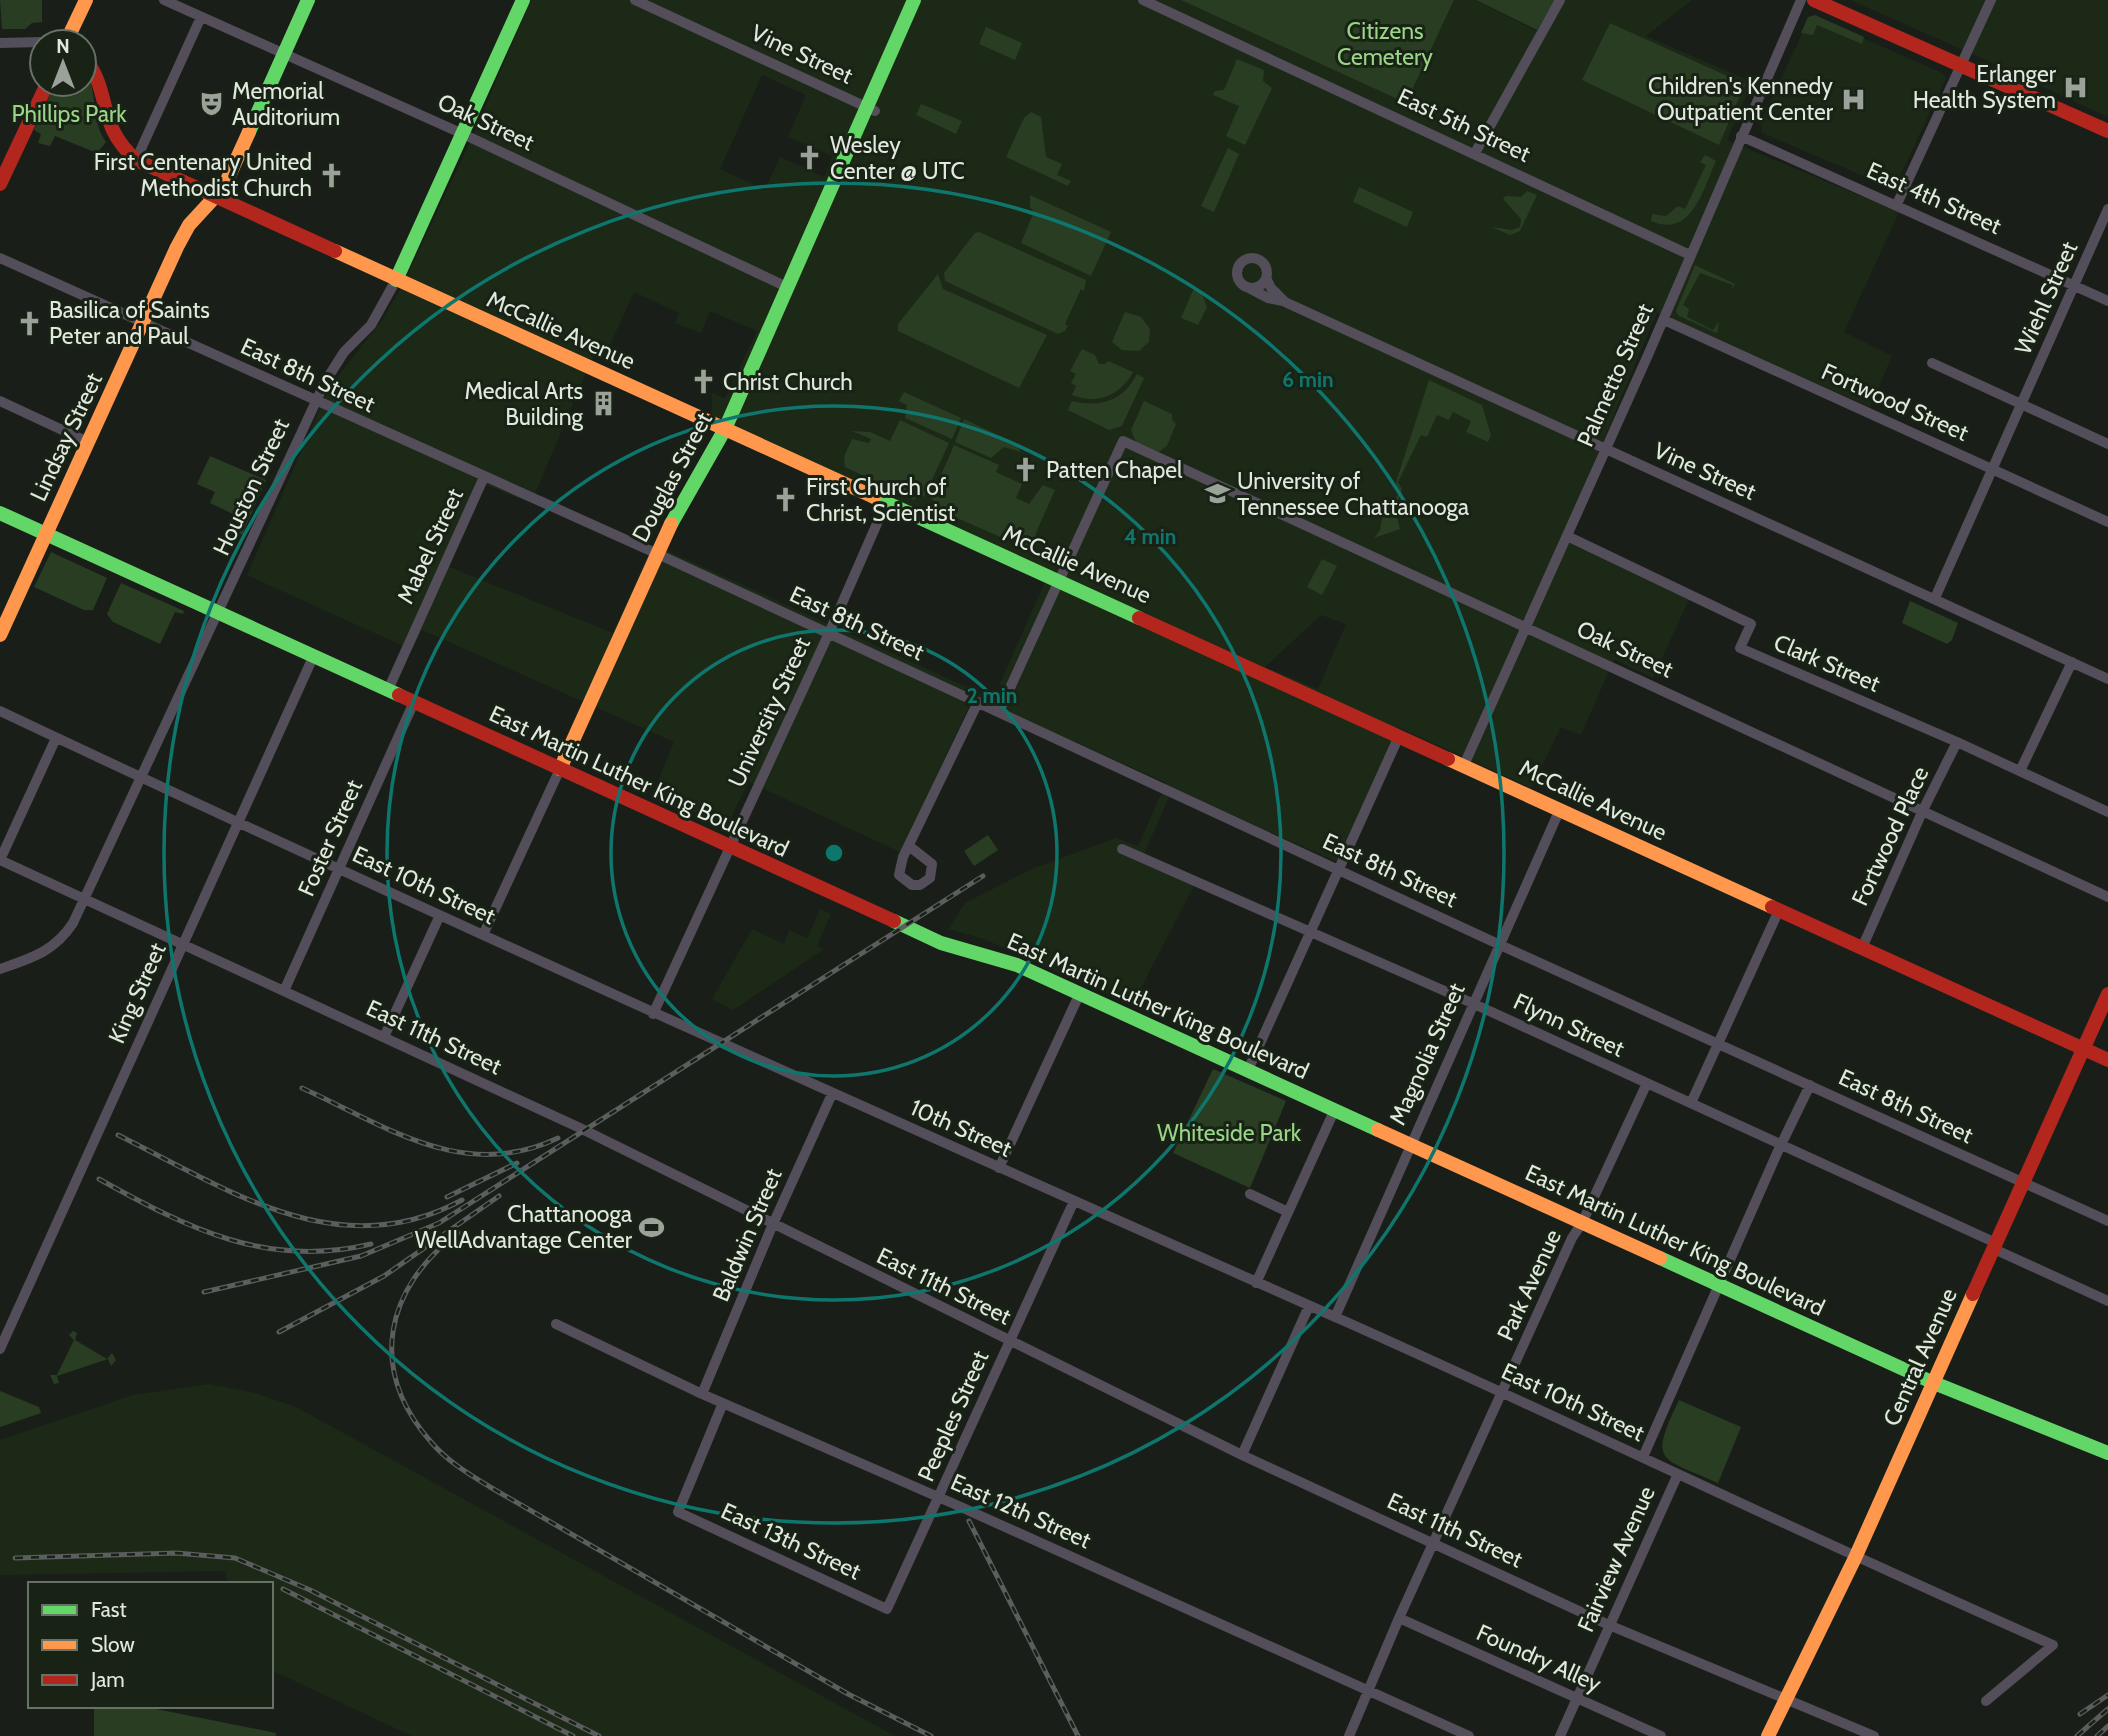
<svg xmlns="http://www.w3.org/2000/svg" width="2108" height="1736" font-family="Cabin,sans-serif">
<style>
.built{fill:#1c2917;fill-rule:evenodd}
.green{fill:#293d23}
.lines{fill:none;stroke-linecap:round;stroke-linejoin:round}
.street{stroke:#534e59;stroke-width:10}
.fast{stroke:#63d668;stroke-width:14}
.slow{stroke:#ff974d;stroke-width:14}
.jam{stroke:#b3261e;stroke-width:14}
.rail-casing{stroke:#5c5d5f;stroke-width:5}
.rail{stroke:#182215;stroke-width:2.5;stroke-dasharray:8;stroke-linecap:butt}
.ring{fill:none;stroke:#0f766e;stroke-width:3.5}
.labels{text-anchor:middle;stroke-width:6;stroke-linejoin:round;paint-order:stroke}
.park-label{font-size:23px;fill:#9ad486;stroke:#182215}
.street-label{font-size:23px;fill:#e1e8de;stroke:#182215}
.poi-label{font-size:23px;fill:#e1e8de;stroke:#182215;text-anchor:start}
.centre{fill:#0f766e;stroke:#182215;stroke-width:3.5}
.ring-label{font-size:21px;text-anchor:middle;font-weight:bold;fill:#0f766e;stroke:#182215;stroke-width:6;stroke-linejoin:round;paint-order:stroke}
</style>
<rect width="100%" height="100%" fill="#191f18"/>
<path class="built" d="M531,0h650l225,103 48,-103h21l66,33 19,-33h132l-46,36 106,46 -25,58 172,72 -55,120 48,24 -22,51 -213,-95 -95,227 128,58 -37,81 -39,-19 -33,76 -20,-8 -30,61 -133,-61 -61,135 -164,-74 -29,66 54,24 -66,127 -148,-66 -36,-10 17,-26 69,-35 82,-30 22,8 28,-63 -192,-87 -74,156 -151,-70 -23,45 -73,-34 21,-51 -252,-112 -10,20 -165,-75 82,-187 54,-69 18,-31 69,-146zM762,75l44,20 -18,42 44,19 -8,21 -44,-20 -15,33 -45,-21zM634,292l45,21 -4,10 26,10 9,-22 47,20 -32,67 -13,-5 -1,37 334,152 -52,117 -340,-155 -40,89 -166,-67 39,-81 45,18 64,-151 10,4zM1321,615l25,9 -28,65 -53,-22z
M1850,0h258v117l-129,-60z
M1811,15l131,58 4,5 -52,111 -132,-56 -1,-12z
M820,909l11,5 -14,32 7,3 -91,61 -21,-11 40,-70 32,15 5,-14 18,8z
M209,1384l46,9 41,14 599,329h-483l-141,-66v-86h-44l-1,-13 -226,4v-135l133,-45z"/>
<path class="green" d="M0,0h42v22l-10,1 -7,6h-23z
M1181,0h273l-48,103z
M1476,0h79l-18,30z
M1815,15l49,22 -2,7 -45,-19 -4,10 -12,-2 7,-16z
M1610,23l135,61 -26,61 -137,-65z
M986,27l36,16 -7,17 -36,-16z
M1237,59l27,11 -1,11 9,7 -27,57 -19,-9 13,-30 -26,-11 2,-4 9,-1z
M84,68c15,23 6,52 22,74l-9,11 -42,-17 -5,10 -12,-3 3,-9 -7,-4 21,-46h29z
M921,104l41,17 -6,13 -40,-19z
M1031,112l10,5 5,40 16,7 -5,11 14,6 -3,5 -62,-29 18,-39z
M1228,148l11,6 -25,58 -13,-6z
M1705,155l11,6c-13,28 -24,78 -65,60l1,-7 14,2 12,-10 7,3 21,-44 -6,-3z
M1359,187l54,25 -6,15 -54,-25z
M1527,191l10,4 -17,36 -10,4 -18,-8 20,3 8,-3 1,-8 -18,-20 3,-3 15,1z
M1030,195l81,37 -20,44 -70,-33 13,-31 -4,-5z
M979,232l107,48 -2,11 -3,-2 -16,35 3,2 -3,5 -7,3 -113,-53 -1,-8 31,-40z
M1695,265l40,19 -4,7 2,-6 -33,-12 -17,32 6,4 -2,8 26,13 6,-8 -2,11 -38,-17 -3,-5z
M938,274l5,15 104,46 -28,53 -121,-57v-7z
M1194,288l7,3 6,16 -9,18 -17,-7z
M1125,312l16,5 9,12 -1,13 -10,9 -17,-1 -10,-8z
M1082,349l13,6 4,9h6l3,-3 25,11c-13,24 -36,33 -61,23l4,-9 -5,-3 5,-9 -6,-3z
M1137,374l7,4 -22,48 -13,4 -41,-20 4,-9c29,7 51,0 65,-27z
M1429,380l53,25 9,30 -3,7 -22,-10 5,-11 -18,-9 -4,8 -12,-5 -10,22 -6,-2 -23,47 4,7 -7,21 5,19 -26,9 6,-8 3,-17 15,-19 -2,-12z
M904,392l57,26 -9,21 -47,-21 2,-13 -8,-4z
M1144,401l28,13v6l4,4 -9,22 -8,6 -23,-10 -5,-12z
M964,419l51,24 6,9 -17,-5 -13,11 -36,-16z
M900,420l49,23 -25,54 -5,-2 -5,5 -69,-33c-3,-13 3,-17 7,-28l17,4 2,-4 -19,-8 18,1 20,9z
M954,445l45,20 -3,7 26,12 -6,14 13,6 14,-19 12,5 -20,45 3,1 -5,15 -97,-42v-6l-5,-5z
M210,456l56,24 -24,55 -14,-5 7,-15 -25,-12 5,-11 -18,-8z
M51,552l56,26 -14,32h-9l-50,-23z
M1322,559l15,7 -15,29 -15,-8z
M121,583l63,28 -1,3 -8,-2 -15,32 -47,-22 -6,-8z
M1910,601l48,22 -6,17 -5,4 -45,-21z
M988,835l10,15 -24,16 -10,-15z
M1213,1069l73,32 -36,87 -77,-35z
M73,1331l4,2 -2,7 32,19 5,-6 4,7 -5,6 -3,-7 -51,17 2,7 -5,1 -4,-9h7l17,-35 -5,-5z
M0,1391l39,16 2,6 -41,14z
M1679,1400l62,27 -23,56c-58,-26 -70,-19 -39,-83z
M94,1706h47l135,27v3h-182z"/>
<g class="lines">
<path class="street" d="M164,0l299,134 324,153
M635,0l240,111
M1143,0l547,255
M0,43l42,-1
M1741,136l367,165
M1475,153l85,-153
M136,160l65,-143
M1897,204l94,-204
M0,258l662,298 836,388 610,277
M1237 273a15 15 0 1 1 30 0a15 15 0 1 1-30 0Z
M1266,278l5,10 14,14 823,377
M1249,288l19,10 15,3
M1664,320l444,202
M1932,363l176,81
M0,401l88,41
M1567,536l184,88 -11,24 217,94 151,70
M1935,598l173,-389
M388,690l96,-213
M0,711c444,210 893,409 1342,609 238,106 472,220 711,325l-67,56
M999,712l124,-271 985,456
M1464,765l184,-410 153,-355
M2020,771l52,-109
M909,846l23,18 -2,14 -10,7h-8l-13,-10 4,-18 75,-155
M1122,849l350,154 524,240
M0,860l580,268 662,327 367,170 265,111
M0,860l56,-122
M483,935l77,-166
M1862,948l61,-138 34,-68
M0,969c31,-11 54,-17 73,-46l252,-541 19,-30 27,-27 25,-45
M284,991l130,-289
M653,1014l176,-381 57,-130
M384,1037l56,-122
M1248,1070l151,-334
M1691,1103l88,-193
M999,1168l81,-175
M1250,1194l36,17
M1994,1249l114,52
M1256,1283l79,-174
M1335,1317l225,-508
M556,1324l146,70 250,109 517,233
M0,1349l314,-694
M702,1394l71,-170 59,-130
M723,1403l-45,109 209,97 187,-408
M1242,1455l67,-149
M1643,1457l135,-306 32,-66
M1399,1618l262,118
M1349,1736l50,-118 173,-380 10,-15 65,-140
M1560,1736l117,-260"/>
<path class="fast" d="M249,132l59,-132
M396,280l127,-280
M874,497l265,121
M0,513l399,182
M671,524l54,-95 189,-429
M894,921l47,22 76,22 361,165
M1660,1258l274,125 174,70"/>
<path class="slow" d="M66,42l20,-42
M335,251l539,246
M0,635l177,-388 12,-22 35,-38 25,-55
M1448,759l324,148
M560,769l111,-245
M1378,1130l282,128
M1768,1736l87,-178 118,-264"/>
<path class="jam" d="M1814,0l294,131
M84,57c29,37 11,66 52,103l199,91
M0,184l47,-100
M1139,618l309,141
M399,695l495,226
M1772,907l336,153
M1973,1294l135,-300"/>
<defs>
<path id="rail" d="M302,1088c84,38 162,95 256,50
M118,1135c109,54 221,132 344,65
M99,1179c88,49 168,90 272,65
M447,1197l70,-34
M458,1233c-73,55 -91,136 -27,209 16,19 38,32 59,45l358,207 83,42
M204,1292l157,-36 78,-33 544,-347
M279,1332l105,-56 115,-80
M969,1521l109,215
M15,1558l161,-5 59,5 75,32 289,146
M283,1589l290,147
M2080,1714l28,-19
M2077,1736l31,-27
M2097,1736l11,-10"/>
</defs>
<use href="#rail" class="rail-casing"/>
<use href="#rail" class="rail"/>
</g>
<g class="ring">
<circle cx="834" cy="853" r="223"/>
<circle cx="834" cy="853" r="447"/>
<circle cx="834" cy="853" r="670"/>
</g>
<defs>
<symbol id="hospital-bare" viewBox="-9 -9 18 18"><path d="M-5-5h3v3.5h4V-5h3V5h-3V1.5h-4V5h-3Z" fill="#9ba299" stroke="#182215" stroke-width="2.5" paint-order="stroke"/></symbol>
<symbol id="theatre-bare" viewBox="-9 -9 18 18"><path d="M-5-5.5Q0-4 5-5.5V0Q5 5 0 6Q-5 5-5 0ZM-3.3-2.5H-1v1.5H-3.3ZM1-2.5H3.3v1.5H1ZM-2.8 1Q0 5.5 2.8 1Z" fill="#9ba299" stroke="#182215" stroke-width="2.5" paint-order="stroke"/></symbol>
<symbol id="church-bare" viewBox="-9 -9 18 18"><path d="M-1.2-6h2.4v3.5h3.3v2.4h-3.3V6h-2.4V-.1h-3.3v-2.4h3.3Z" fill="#9ba299" stroke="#182215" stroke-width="2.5" paint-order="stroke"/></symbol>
<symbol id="building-bare" viewBox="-9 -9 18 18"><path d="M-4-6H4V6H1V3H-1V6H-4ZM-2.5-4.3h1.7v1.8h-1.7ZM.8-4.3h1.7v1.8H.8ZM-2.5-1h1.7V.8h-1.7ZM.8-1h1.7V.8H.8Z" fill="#9ba299" stroke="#182215" stroke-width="2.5" paint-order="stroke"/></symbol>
<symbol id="university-bare" viewBox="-9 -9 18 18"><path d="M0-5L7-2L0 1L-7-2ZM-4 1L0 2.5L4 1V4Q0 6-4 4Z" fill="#9ba299" stroke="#182215" stroke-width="2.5" paint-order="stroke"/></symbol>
<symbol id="stadium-bare" viewBox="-9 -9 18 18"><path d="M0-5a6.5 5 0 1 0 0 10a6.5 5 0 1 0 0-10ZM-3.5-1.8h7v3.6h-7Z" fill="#9ba299" stroke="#182215" stroke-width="2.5" paint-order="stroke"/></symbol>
</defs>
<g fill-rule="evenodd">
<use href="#hospital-bare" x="2058" y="70" width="35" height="35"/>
<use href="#hospital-bare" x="1836" y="82" width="35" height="35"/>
<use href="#theatre-bare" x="194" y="86" width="35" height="35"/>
<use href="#church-bare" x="792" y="140" width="35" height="35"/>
<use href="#church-bare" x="314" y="158" width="35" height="35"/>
<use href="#church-bare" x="12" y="306" width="35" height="35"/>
<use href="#church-bare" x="686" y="364" width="35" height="35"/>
<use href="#building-bare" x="586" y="386" width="35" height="35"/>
<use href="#church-bare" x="1008" y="452" width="35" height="35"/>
<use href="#university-bare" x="1200" y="476" width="35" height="35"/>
<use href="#church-bare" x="768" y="482" width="35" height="35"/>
<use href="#stadium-bare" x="634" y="1210" width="35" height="35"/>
</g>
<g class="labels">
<g class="park-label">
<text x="1385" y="39">Citizens<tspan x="1385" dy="26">Cemetery</tspan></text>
<text x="69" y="122">Phillips Park</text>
<text x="1229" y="1141">Whiteside Park</text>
</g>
<g class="street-label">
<text transform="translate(802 54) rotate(25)" y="8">Vine Street</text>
<text transform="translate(486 122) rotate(25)" y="8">Oak Street</text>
<text transform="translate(1464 125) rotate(25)" y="8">East 5th Street</text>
<text transform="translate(1934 198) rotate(24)" y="8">East 4th Street</text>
<text transform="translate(2046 298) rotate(-66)" y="8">Wiehl Street</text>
<text transform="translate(561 330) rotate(24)" y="8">McCallie Avenue</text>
<text transform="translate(308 375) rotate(25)" y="8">East 8th Street</text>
<text transform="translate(1615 375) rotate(-66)" y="8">Palmetto Street</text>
<text transform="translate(1895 402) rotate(24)" y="8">Fortwood Street</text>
<text transform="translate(66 437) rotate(-65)" y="8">Lindsay Street</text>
<text transform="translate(1705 471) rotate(24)" y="8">Vine Street</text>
<text transform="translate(672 477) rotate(-62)" y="8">Douglas Street</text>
<text transform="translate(251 487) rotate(-65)" y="8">Houston Street</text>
<text transform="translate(430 546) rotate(-65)" y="8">Mabel Street</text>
<text transform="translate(1077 564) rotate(24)" y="8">McCallie Avenue</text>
<text transform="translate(857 623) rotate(25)" y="8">East 8th Street</text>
<text transform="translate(1625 649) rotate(25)" y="8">Oak Street</text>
<text transform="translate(1827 663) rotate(23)" y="8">Clark Street</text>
<text transform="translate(769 712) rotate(-65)" y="8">University Street</text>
<text transform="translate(639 781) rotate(25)" y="8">East Martin Luther King Boulevard</text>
<text transform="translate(1593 800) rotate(25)" y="8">McCallie Avenue</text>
<text transform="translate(1890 836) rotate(-65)" y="8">Fortwood Place</text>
<text transform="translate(330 838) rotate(-66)" y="8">Foster Street</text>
<text transform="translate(1390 870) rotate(25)" y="8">East 8th Street</text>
<text transform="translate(424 885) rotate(25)" y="8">East 10th Street</text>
<text transform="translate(137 993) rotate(-66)" y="8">King Street</text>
<text transform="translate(1158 1006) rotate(24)" y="8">East Martin Luther King Boulevard</text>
<text transform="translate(1569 1025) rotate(25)" y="8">Flynn Street</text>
<text transform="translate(434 1037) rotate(25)" y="8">East 11th Street</text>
<text transform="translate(1427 1054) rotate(-66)" y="8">Magnolia Street</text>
<text transform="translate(1906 1106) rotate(25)" y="8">East 8th Street</text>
<text transform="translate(961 1128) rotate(24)" y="8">10th Street</text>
<text transform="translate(747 1235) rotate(-67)" y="8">Baldwin Street</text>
<text transform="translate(1675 1240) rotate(25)" y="8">East Martin Luther King Boulevard</text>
<text transform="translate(1529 1285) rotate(-65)" y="8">Park Avenue</text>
<text transform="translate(944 1286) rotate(26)" y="8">East 11th Street</text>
<text transform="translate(1920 1357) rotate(-66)" y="8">Central Avenue</text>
<text transform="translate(1573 1402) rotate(25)" y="8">East 10th Street</text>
<text transform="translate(953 1416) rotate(-66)" y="8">Peeples Street</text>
<text transform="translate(1021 1511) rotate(24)" y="8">East 12th Street</text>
<text transform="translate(1455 1530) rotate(25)" y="8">East 11th Street</text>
<text transform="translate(791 1541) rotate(25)" y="8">East 13th Street</text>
<text transform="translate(1616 1559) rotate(-66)" y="8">Fairview Avenue</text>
<text transform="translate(1539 1658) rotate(24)" y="8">Foundry Alley</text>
</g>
<g class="poi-label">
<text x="2056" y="82" text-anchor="end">Erlanger<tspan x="2056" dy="26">Health System</tspan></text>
<text x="1833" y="94" text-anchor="end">Children's Kennedy<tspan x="1833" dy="26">Outpatient Center</tspan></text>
<text x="232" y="99">Memorial<tspan x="232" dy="26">Auditorium</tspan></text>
<text x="830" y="153">Wesley<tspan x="830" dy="26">Center @ UTC</tspan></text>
<text x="312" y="170" text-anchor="end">First Centenary United<tspan x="312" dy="26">Methodist Church</tspan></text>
<text x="49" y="318">Basilica of Saints<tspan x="49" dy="26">Peter and Paul</tspan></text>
<text x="723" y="390">Christ Church</text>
<text x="583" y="399" text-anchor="end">Medical Arts<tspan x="583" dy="26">Building</tspan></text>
<text x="1046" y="478">Patten Chapel</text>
<text x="1237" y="489">University of<tspan x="1237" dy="26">Tennessee Chattanooga</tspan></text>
<text x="806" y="495">First Church of<tspan x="806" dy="26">Christ, Scientist</tspan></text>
<text x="632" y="1222" text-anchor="end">Chattanooga<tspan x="632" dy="26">WellAdvantage Center</tspan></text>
</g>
</g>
<circle cx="834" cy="853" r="10" class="centre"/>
<g class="ring-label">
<text x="1308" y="387">6 min</text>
<text x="1150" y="544">4 min</text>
<text x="992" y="703">2 min</text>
</g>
<rect x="28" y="1582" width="245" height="126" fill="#182215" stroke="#687165" stroke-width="2"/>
<rect x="42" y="1605" width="35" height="10" fill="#63d668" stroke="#687165" stroke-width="2"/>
<text x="91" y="1617" font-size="21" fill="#e1e8de">Fast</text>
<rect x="42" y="1640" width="35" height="10" fill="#ff974d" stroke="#687165" stroke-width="2"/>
<text x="91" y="1652" font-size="21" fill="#e1e8de">Slow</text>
<rect x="42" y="1675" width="35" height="10" fill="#b3261e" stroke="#687165" stroke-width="2"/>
<text x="91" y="1687" font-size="21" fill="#e1e8de">Jam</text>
<g transform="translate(63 63)"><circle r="33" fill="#182215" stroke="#687165" stroke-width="2"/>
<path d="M0-5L12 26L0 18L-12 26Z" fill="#9ba299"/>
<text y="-10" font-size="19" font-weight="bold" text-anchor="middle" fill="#e1e8de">N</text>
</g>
</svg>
